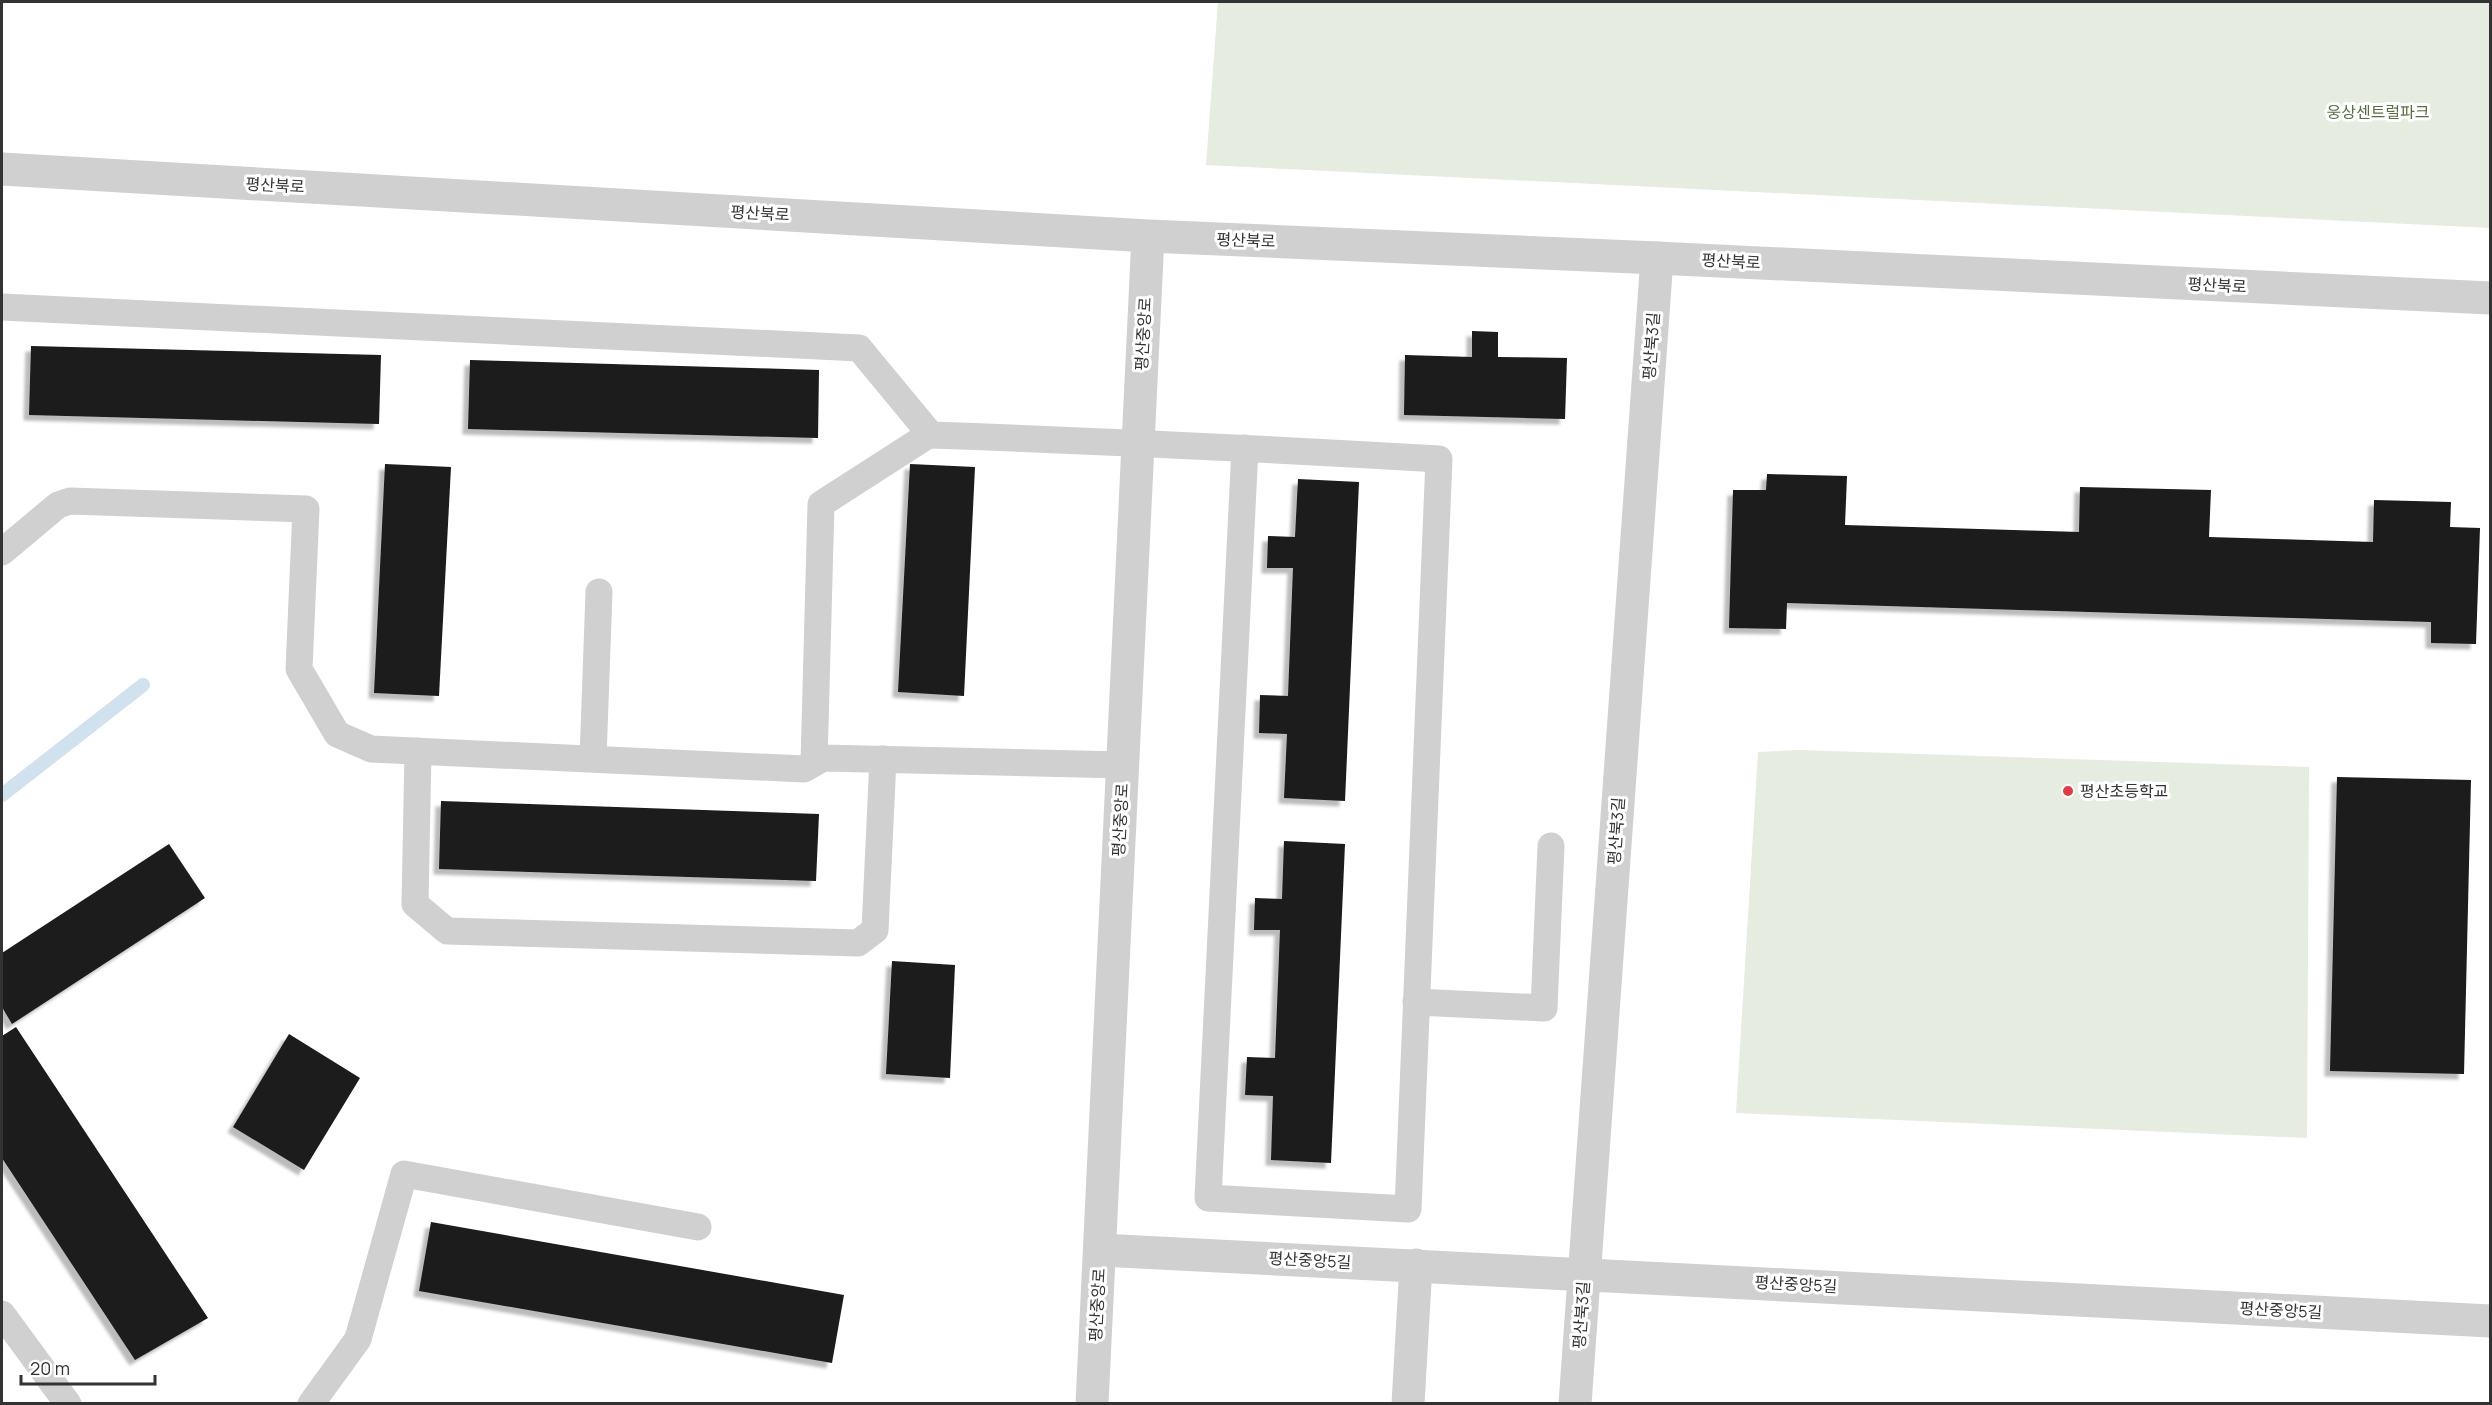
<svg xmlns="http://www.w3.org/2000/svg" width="2492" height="1405" font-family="Manrope,'Noto Sans KR',sans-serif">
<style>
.green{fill:#e6ecdf}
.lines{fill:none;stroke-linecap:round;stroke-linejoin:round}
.stream{stroke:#cfe2ee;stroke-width:14}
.building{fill:#1a1a1a;filter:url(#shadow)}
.service{stroke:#d0d0d0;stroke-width:27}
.minor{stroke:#d0d0d0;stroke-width:33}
.tertiary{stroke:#d0d0d0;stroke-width:33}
.poi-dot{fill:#e63946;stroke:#fff;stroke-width:2}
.labels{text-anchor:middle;stroke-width:6;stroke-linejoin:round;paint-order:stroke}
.park-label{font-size:16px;fill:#56703f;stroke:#fff}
.street-label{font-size:16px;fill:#333;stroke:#fff}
.poi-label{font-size:16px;fill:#333;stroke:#fff;text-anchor:start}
</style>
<defs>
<filter id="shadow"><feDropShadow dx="-5.5" dy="5.5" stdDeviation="1.5" flood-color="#0004"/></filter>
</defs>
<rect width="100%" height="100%" fill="#fff"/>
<path class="green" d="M1218,2h1272v226l-1284,-63z
M1799,750l510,17 -2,371 -571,-25 22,-361z"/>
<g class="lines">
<path class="stream" d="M2,795l141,-110"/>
</g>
<path class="building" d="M1472,331l26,1v25l69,1 -2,61 -161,-4 1,-60 67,2z
M31,346l350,9 -2,69 -350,-9z
M470,360l349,10 -1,68 -350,-9z
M385,464l66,3 -12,229 -65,-3z
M910,464l65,3 -11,229 -66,-4z
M1767,474l80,2 -2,49 234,7 1,-45 131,3 -2,47 164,5 1,-42 77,2 -1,25 30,1 -4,116 -45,-1v-21l-644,-19 -1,26 -57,-1 4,-138h33z
M1298,479l61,3 -14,319 -61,-3 3,-64 -28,-1 1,-38 28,1 5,-128h-26l1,-32 27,1z
M2337,777l134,3 -7,294 -134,-3z
M441,801l378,13 -3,67 -377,-12z
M1284,841l61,3 -14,319 -60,-3 2,-64 -28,-1 2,-38 28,1 5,-128h-26l1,-32 27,1z
M169,844l36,54 -193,126 -10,-17v-54z
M892,961l63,4 -5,113 -64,-4z
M16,1027l192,291 -73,42 -133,-202v-122z
M289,1034l71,44 -56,92 -71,-43z
M431,1222l413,73 -12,68 -413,-72z"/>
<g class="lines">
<path class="service" d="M2,307l857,41 72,87c170,6 339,14 508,24l-31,750 -200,-11 37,-750
M2,552l56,-47 12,-4 236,8 -7,160 38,65 34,15 433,20 19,-11 299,7
M418,751l-3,153 32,27 411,12 17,-13 8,-171
M593,759l6,-167
M814,763l7,-259 109,-70
M1416,1002l128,6 7,-162
M2,1314l66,90
M311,1404l47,-65 46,-165 294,53"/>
<path class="minor" d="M1100,1250l1390,71
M1408,1404l8,-139
M1575,1404l82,-1146"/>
<path class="tertiary" d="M2,169l1146,67 509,22 833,40
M1092,1404l56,-1168"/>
</g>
<circle class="poi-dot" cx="2068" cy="791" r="6"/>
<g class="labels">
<g class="park-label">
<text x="2378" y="118">웅상센트럴파크</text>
</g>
<g class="street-label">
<text transform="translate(275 185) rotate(3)" y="6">평산북로</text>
<text transform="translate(760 213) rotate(3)" y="6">평산북로</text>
<text transform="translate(1246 240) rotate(2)" y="6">평산북로</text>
<text transform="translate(1731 261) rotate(3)" y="6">평산북로</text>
<text transform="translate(2217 285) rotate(3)" y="6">평산북로</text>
<text transform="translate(1143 334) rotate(-87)" y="6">평산중앙로</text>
<text transform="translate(1651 346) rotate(-86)" y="6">평산북3길</text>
<text transform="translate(1120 820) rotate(-87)" y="6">평산중앙로</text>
<text transform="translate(1616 831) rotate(-86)" y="6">평산북3길</text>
<text transform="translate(1310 1260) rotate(3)" y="6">평산중앙5길</text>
<text transform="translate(1796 1284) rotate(3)" y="6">평산중앙5길</text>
<text transform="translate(1097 1305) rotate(-87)" y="6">평산중앙로</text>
<text transform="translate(2281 1310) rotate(3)" y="6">평산중앙5길</text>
<text transform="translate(1581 1315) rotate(-86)" y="6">평산북3길</text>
</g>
<g class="poi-label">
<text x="2080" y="797">평산초등학교</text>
</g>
</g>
<rect width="2492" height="1405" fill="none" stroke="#333333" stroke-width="6"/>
<path d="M21 1375v9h134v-9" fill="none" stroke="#333333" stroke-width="3"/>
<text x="30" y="1375" font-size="18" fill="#333333" stroke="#ffffff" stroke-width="4.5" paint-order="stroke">20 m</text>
</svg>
